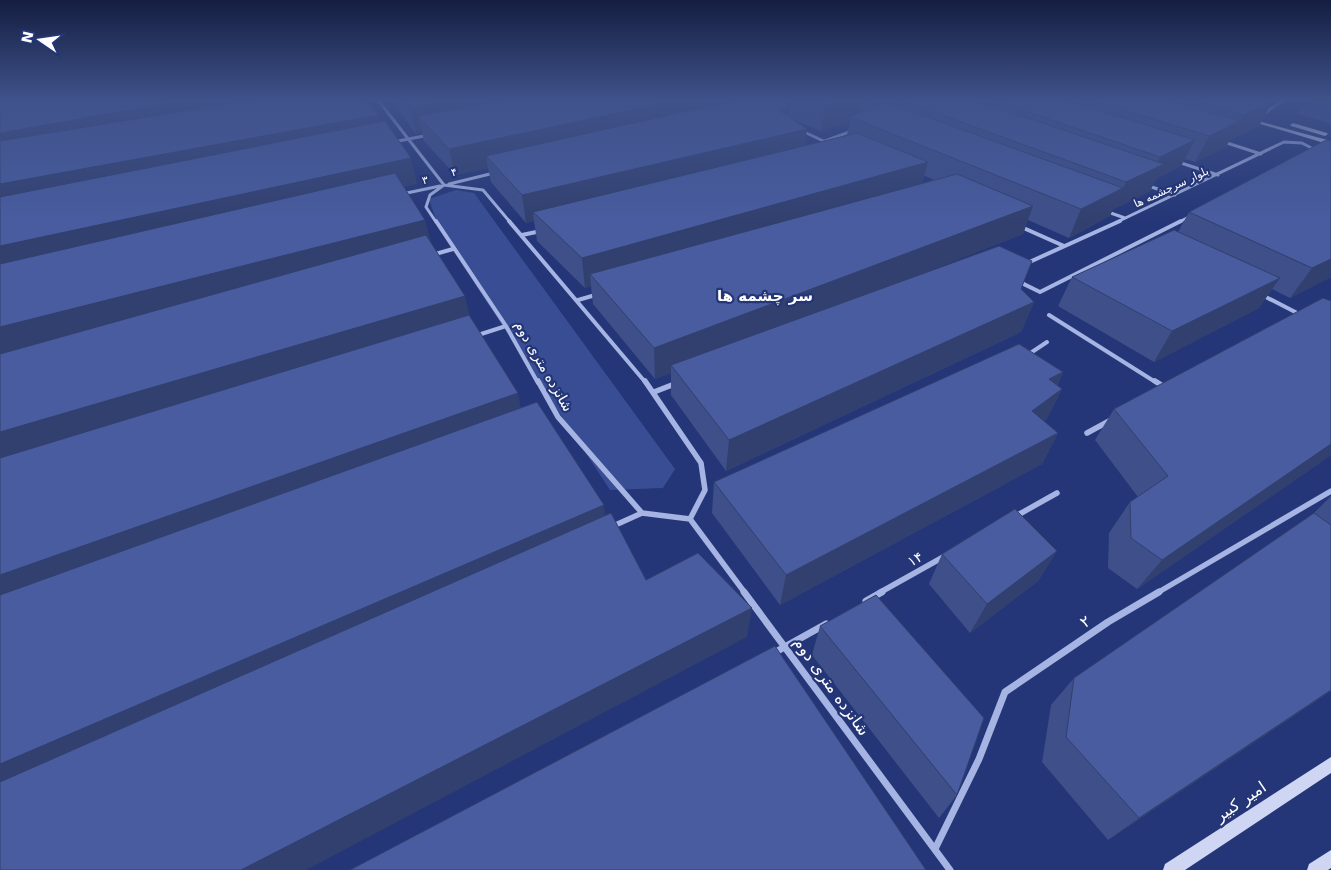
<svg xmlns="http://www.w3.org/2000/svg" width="1331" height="870" font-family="'DejaVu Sans','Noto Sans Arabic',sans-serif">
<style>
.green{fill:#384d94}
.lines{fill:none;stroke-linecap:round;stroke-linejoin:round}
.minor-far3{stroke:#a5b4e3;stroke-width:3}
.minor-far2{stroke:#a5b4e3;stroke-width:4}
.minor-far1{stroke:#a5b4e3;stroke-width:5.5}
.minor{stroke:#a5b4e3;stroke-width:7}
.secondary{fill:#ced6f3;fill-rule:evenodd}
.wall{fill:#3e4f89;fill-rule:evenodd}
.shaded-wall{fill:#32406f}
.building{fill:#485c9f;stroke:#32406f}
.labels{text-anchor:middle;stroke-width:4.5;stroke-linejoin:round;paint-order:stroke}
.far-street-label{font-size:11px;fill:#fff;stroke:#243677}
.street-label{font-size:14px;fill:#fff;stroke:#243677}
.neighbourhood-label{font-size:15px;font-weight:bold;fill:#fff;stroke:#243677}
.near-street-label{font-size:16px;fill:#fff;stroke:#243677}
</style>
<rect width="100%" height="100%" fill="#243677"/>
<path class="green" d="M1317,100h14v24l-35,-11z
M456,190l18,3 201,276 -12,19 -53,2 -171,-261 -10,-30z"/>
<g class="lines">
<path class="minor-far3" d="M378,100l66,85
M1263,114l21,-14
M802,131l28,13
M825,141l27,-10
M1221,141l40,13
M393,142l36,-7
M1178,162l40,13
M449,184l45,-11
M1146,185l29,10
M402,194l38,-8
M1105,211l20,7
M436,222l-10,-15 4,-12 14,-10 39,5 27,32
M1117,222l167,-80 18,1 17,9 -140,70"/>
<path class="minor-far2" d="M436,221l70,105 32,57
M509,221l137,162
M1120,221l-117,53 37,18 141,-71
M1019,226l45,20
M522,235l19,-4
M432,255l21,-6
M1262,295l39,20
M578,300l21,-6
M1049,315l108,68
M475,336l31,-10
M1026,356l21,-14"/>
<path class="minor-far1" d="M538,381l20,36 84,96 48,6
M645,381l56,82 4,27 -15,29
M1155,381l11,7
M654,392l23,-9
M1087,433l24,-13
M1016,516l41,-23
M690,519l55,74
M611,527l31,-14
M879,593l66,-37
M1157,593l174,-102"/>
<path class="minor" d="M744,592l206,278
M866,601l16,-9
M772,654l54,-30
M935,849l44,-90 26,-67 103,-70 51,-30"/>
<path class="secondary" d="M1247,118l84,23v4l-84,-25z
M1293,123l34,10 1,1 -3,2 -34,-10 -1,-1z
M1331,757v16l-146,97h-22l2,-6z
M1331,850v18l-3,2h-21l2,-6z"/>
</g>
<path class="wall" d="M391,100h878l-10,26 -29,14h-1l-3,7 -31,15 -10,-3 -4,7 -25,13 -6,12 -38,19 -2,6 -41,22 -41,-18 -5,14 -100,39 98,16 13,13 -13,30 -295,139 -55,-76v-22l-16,6 -62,-75 -2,-18 -6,2 -48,-47 -3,-20 -8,2 -35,-41 -3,-14 -33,7 -31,-34 -2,-9 -6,2zM792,119l29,12 29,-10 -3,14 -42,11zM924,176l4,1 6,3 -12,3z
M1189,212l142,65 -41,21 -18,-9 -13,19 -105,54 -96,-56 14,-29 106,-45z
M1063,372l-6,14 5,3 -16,31 -2,1 14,12 -16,31 -262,141 -68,-92 2,-31z
M1114,409l217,46 -194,134 -29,-21 1,-35 21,-31 8,-5 -43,-57z
M1331,496v195l-223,149 -66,-78 9,-57 23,-27 238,-163z
M1057,551l-19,30 -68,52 -41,-49 13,-30z
M820,626l137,169 -18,23 -127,-163z"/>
<path class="shaded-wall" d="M187,100h106l-293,54v-21z
M453,100h122l-157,16 4,16 -6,2 -6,-26z
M678,100h65l-257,56 2,12 -33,7 -6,-26z
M843,100h20l-4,18 -9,-1v4l-29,10 4,-25z
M874,100h23l-1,3 -25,12z
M1273,101l-14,25 -29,14 14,-25z
M790,105l-3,25 -8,-20z
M378,115l7,25 -385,75v-31z
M1240,121l-14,26 -31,15 14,-26z
M807,129l-3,26 -271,57 1,9 -8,2 -4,-28z
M1195,140l-14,26 -25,13 -6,12 -38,19 14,-28 29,-14 5,-11z
M411,158l6,26 -417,96v-34z
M928,162l-7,27 -331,85 1,12 -6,2 -3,-30z
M1123,188l-13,28 -41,22 12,-29z
M1033,206l-10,28 -347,137 -5,-6v8l-16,6 -1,-31z
M425,220l8,28 -433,116v-37z
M1331,259v18l-41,21 22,-30z
M1280,278l-21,30 -105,54 18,-31z
M465,296l7,30 -472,146v-40z
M1034,302l-13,30 -295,139 3,-31z
M1063,372l-12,25 11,-8 -16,31 -29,22 32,-63z
M518,393l6,31 -524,193v-42z
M1058,433l-16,31 -262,141 6,-30z
M1331,444v11l-194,134 25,-29z
M604,505l3,31 -607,271v-43z
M1057,551l-19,30 -68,52 17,-29z
M752,608l-5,29 -441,233h-65z
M1331,690v1l-223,149 31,-22z"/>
<path class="building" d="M0,100h187l-187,33z
M251,100h114l13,15 -378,69v-43z
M403,100h50l-43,8z
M503,100h175l-229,49 -31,-33z
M737,100h42l11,5 -11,5 28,19 -285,66 -36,-39z
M810,100h33l-18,6z
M901,100h73l190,64 -38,18z
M993,100h73l129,40 -35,17z
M1092,100h75l73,21 -31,15z
M1193,100h76l4,1 -29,14z
M886,102l237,86 -42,21 -231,-92z
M385,121l26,37 -411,88v-49z
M857,133l71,29 -346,96 -49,-46z
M1326,140l5,1v118l-19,9 -123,-56z
M395,173l30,47 -425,107v-63z
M957,174l76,32 -379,142 -64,-74z
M1174,230l106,48 -108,53 -100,-54z
M426,235l39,61 -465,136v-78z
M999,246l33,15 -11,28 13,13 -305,138 -58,-75z
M1323,298l8,3v143l-169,116 -31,-22 -1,-36 38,-26 -54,-67z
M469,315l49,78 -518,182v-117z
M1019,344l44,28 -14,7 13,10 -30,22 26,22 -272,142 -72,-93z
M537,402l67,103 -604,259v-169z
M1015,509l42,42 -70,53 -45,-50z
M611,513l35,67 52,-27 54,55 -511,262h-241v-88z
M1314,513l17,12v165l-192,128 -73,-81 8,-59z
M876,595l108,123 -27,77 -137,-169z
M775,646l151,224h-576z"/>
<linearGradient id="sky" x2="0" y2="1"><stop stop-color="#141e41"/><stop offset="0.45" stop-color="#3f528a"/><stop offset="1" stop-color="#3f528a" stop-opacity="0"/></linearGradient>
<rect width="1331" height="222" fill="url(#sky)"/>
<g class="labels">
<g class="far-street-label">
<text transform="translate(454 172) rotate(-13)" y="4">۴</text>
<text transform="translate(425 180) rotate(-13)" y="4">۳</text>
<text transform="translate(1171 187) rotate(-25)" y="4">بلوار سرچشمه ها</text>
</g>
<g class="street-label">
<text transform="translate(544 366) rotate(60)" y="5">شانزده متری دوم</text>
<text transform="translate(915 559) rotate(-30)" y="5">۱۴</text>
</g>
<g class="neighbourhood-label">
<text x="765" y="301">سر چشمه ها</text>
</g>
<g class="near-street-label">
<text transform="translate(1085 621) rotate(-34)" y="6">۲</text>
<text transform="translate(832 686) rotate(54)" y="6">شانزده متری دوم</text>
<text transform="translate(1240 801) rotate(-34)" y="6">امیر کبیر</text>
</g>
</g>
<g transform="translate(40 40) rotate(283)" stroke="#243677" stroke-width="4" paint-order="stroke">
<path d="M0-4L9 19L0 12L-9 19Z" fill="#ffffff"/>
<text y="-8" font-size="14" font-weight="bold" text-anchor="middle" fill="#ffffff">N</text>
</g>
</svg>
